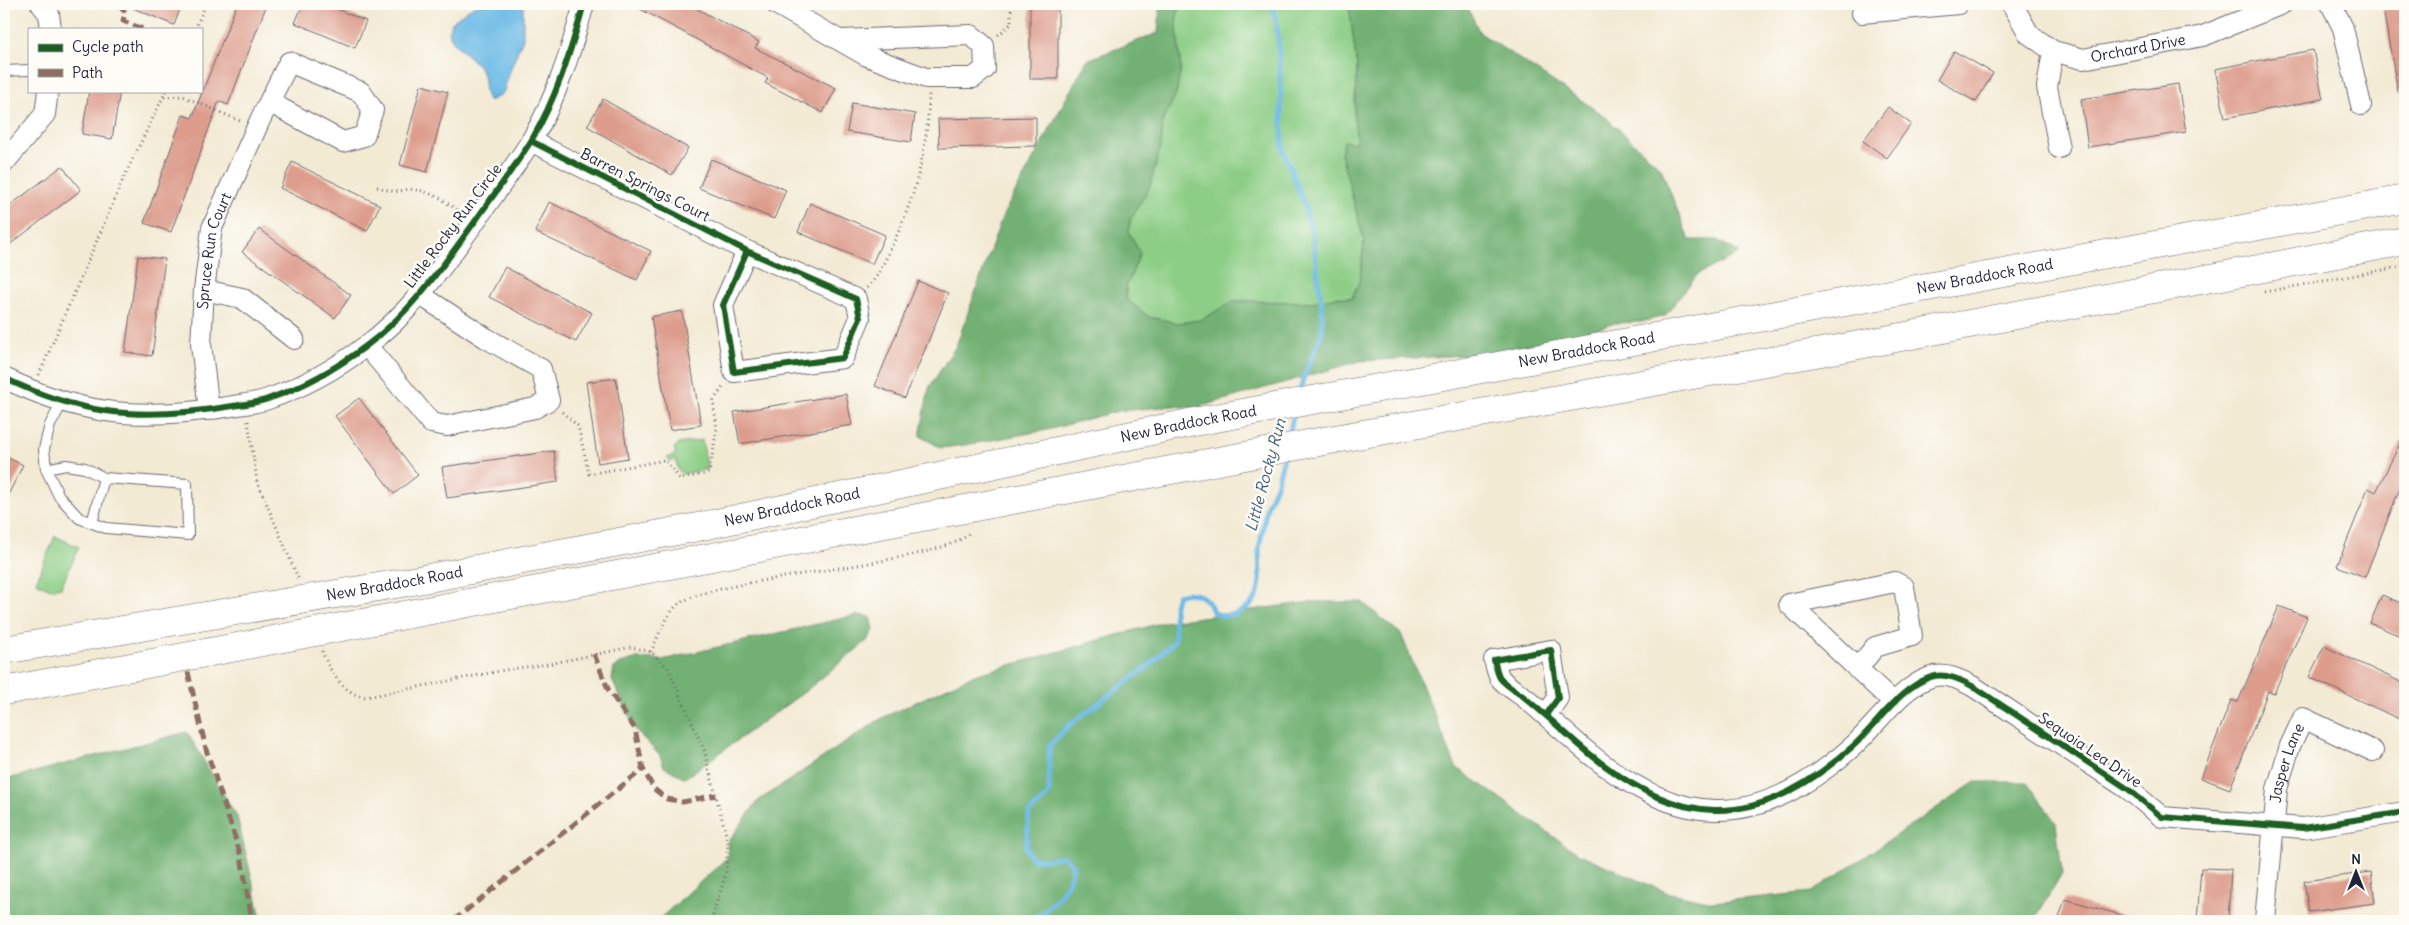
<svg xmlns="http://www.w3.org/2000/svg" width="2409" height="925" font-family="Delius,sans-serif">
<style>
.green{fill:#8dce86;stroke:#587860}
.forest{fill:#72b173;stroke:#4a6a57}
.water{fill:#6ab9e5;stroke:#466e90}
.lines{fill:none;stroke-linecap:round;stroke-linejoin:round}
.stream{stroke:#6ab9e5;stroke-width:5}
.building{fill:#dd9c8c}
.service-casing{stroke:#6b6871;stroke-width:12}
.minor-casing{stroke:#6b6871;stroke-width:22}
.secondary-casing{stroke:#6b6871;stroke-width:29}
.path{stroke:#6b6871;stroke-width:3;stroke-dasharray:1 4;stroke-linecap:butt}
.service{stroke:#fff;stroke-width:10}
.minor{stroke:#fff;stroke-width:20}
.secondary{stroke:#fff;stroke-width:28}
.quiet{stroke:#8d6e63;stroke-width:5;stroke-dasharray:10 5;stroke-linecap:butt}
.cycleway-casing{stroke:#fdfcf7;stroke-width:9}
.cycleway{stroke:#1b5e20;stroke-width:6}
.labels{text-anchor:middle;stroke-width:5;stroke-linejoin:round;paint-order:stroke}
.street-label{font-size:15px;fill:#22223b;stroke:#fdfcf7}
.water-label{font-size:16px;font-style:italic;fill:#3f5e7f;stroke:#fdfcf7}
</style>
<rect width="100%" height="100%" fill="#fdfcf7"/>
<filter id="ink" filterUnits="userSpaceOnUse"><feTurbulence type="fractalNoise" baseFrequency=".02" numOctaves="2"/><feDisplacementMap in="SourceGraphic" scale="10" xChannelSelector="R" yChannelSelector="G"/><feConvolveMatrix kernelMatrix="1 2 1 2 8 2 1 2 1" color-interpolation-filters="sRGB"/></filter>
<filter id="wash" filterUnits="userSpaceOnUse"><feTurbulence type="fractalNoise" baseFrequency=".0096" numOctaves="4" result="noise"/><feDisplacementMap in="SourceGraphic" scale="20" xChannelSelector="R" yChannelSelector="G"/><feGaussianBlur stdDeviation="1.12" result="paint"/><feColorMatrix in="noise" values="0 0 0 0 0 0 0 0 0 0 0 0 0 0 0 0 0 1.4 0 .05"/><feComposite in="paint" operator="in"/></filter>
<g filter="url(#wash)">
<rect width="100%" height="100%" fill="#f3ead4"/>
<path class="green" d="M1181,4h168l8,63 -3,50 3,26 -16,10 23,88 -4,38 -8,19 -16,-1 -24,5 -78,-1 -33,19 -23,3 -29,-6 -23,-18v-11l14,-35 -11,-21 1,-12 20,-34 11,-41 2,-25 13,-26 5,-25 -5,-50z
M702,440l6,29 -26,5 -4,-4 -2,-11 -5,3 -4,-4 9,-4 -2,-6 4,-4z
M55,536l24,11 -18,40 -10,2 -15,-7z"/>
<path class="forest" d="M1158,4h23l-5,15 5,50 -5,25 -13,26 -2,25 -11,41 -20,34 -1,12 11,21 -14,35v11l23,18 29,6 23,-3 33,-19 78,1 24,-5 16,1 8,-19 4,-38 -23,-88 3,-12 13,2 -3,-26 3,-50 -8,-63h122l-2,6 11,23 122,81 59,54 28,72h28l23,13 -43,22 -32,41 -24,6 -26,1 -30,10 -101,21 -124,7 -165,47 -22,-2 -55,5 -71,19 -82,15 -24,3 -21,-12 9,-48 27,-42 47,-131 84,-155 71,-27 2,-25z
M1310,602h52l39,32 55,133 121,86 89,39 47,10 99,-10 163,-110h52l29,41 6,50 -28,48h-1377l71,-64v-15l30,-41 124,-83 89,-42 193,-54z
M857,615l13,2 4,12 -6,11 -61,50 -122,88 -21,-11 -4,-11 -25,-27 -23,-49 2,-12c19,-12 27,-10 48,-8z
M187,732l50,85 25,104h-258v-141z"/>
<path class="water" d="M480,4h39l4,2v32l-14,35 -5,18 -4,5 -11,5c-7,-9 -3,-20 -7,-29 -8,-18 -50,-34 -25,-54 8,-6 14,-12 23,-14z"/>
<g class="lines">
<path class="stream" d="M1272,4l5,21 2,31 4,94 22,56 8,32 9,70v25l-19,46 -4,16
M1288,439l6,-26
M1031,921c20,-14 39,-31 42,-56l-10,-9 -17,4 -14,-1 -6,-11 3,-35 20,-19v-47l20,-22 82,-61 24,-24 -1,-32 4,-13c16,-5 30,1 35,17l8,4 16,-2 12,-8 8,-9 3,-16 -1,-32 8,-43 10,-23 7,-26"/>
</g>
<g id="blocks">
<path class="building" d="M123,4h59l-8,21z
M237,4h30l-39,101 -9,-4 -48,131 -27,-9 39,-108 9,3z
M303,4h21l42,17 -11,27 -60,-25z
M631,4h57l71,38 -4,6 81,40 -13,25 -58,-30 3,-5z
M1030,4h28v75h-28z
M2382,4h23v87l-7,1z
M2313,50l10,49 -98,19 -10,-49z
M1954,51l39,22 -17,29 -39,-22z
M2178,84l8,48 -98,15 -7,-48z
M421,85l27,7 -21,80 -27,-7z
M89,91h31l-8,48 -30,-5z
M603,99l85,49 -16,27 -85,-49z
M852,103l63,11 -4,28 -64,-10z
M1888,107l23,17 -24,34 -24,-17z
M1036,117v29l-97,2 -1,-29z
M711,159l75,31 -12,29 -75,-31z
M292,162l88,43 -13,26 -87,-43z
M62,166l19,24 -77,59v-39z
M549,202l102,49 -14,29 -102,-48z
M810,203l75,32 -13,29 -74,-32z
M259,229l92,66 -16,23 -93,-66z
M138,256l27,3 -13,97 -27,-4z
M505,267l87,46 -16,29 -87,-45z
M918,281l30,12 -43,105 -30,-12z
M682,311l19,114 -31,5 -19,-113z
M616,378l12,80 -30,5 -12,-81z
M846,394l6,31 -112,19 -6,-32z
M359,398l59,77 -24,19 -59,-78z
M2405,433v42l-40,102 -28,-11 31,-78 8,4z
M554,451l4,31 -111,16 -5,-31z
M4,456l19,9 -19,38z
M2382,595l23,10v33l-35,-15z
M2279,606l28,11 -33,76 -6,-2 -38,98 -29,-11 30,-78 7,2z
M2324,646l81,38v23l-6,12 -90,-42z
M2201,868l30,1 -3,52h-31z
M2371,872l4,31 -66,9 -5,-31z
M2065,899l63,18 -1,4h-69z"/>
</g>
</g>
<g filter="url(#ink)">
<use href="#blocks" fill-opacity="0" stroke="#6b6871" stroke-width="1"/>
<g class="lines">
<defs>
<path id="service" d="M4,71l25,-1
M46,469l20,-4 19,3 19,10 83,6 1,51 -82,-7 -27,-10 -20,-22 -13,-27 -2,-20 6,-24 13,-24
M92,523l12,-45"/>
<g id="minor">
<path d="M41,4l8,10 2,15"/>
<path d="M776,4l91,52 59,22h47l12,-9 -1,-23 -13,-11 -130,5"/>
<path id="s1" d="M2012,4l17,30 24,17 30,8 120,-23 79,-32"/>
<path d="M2331,4l12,24 18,77"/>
<path d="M1862,13l96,-9"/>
<path d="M2053,51l-6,36 12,61"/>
<path d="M531,141l216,110 109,48 4,19 -17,40 -109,14 -11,-67 24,-54"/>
<path d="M4,163l41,-49 3,-23"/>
<path d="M204,290l38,8 52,41"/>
<path d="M367,346l64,77 16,3 88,-18 14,-8 -8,-31 -55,-31 -67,-44"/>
<path d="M4,378c31,15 67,28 102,33 42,6 85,2 127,-5 11,-2 24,-3 35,-7 35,-12 69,-31 98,-53 45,-33 78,-82 110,-126 18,-26 38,-52 55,-79 25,-41 40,-91 53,-137"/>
<path id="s2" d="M209,410l-8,-66 3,-54 8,-62 48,-108 29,-58 72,30 12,18 -9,26 -21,6 -74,-40"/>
<path d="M1857,669l18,-22 37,-11 -8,-49 -9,-5 -106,22 105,99"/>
<path d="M1546,715l12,-17 -7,-48 -57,10c2,6 3,13 6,18 5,7 17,14 24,19 18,15 36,31 54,47 96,84 176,91 274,3 24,-21 48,-60 79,-70 14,-5 30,3 43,10l154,102 34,28 141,11 102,-16"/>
<path id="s3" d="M2265,921l12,-132 13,-43 13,-28 70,33"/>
</g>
<g id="secondary">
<path id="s4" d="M4,650l398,-67 291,-55 501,-106 1211,-223"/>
<path d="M4,691l1320,-250 514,-92 567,-108"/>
</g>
</defs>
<use href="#service" class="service-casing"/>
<use href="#minor" class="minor-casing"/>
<use href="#secondary" class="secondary-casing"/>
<path class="path" d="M195,29l11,-25
M998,35l13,-11v-20
M164,97l19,-1 57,25
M377,187l18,5 14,-3 14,2 17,7 19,13
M867,288c11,-11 16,-23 22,-36 25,-50 39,-102 40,-158
M2264,292l141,-26
M39,375l86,-200 41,-84
M562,412l16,14 11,48 76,-14 15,19 29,-6 8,-45 -4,-27 10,-14
M248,421l9,60 41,97
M322,651c7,20 23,45 45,46l143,-28 39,-5 82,-17 20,5 17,16 36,82 24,92 -2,31 -15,48
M651,652c7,-15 15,-39 29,-49 39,-27 284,-41 290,-73"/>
<use href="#service" class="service"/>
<use href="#minor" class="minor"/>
<use href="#secondary" class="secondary"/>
<path class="quiet" d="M119,4l6,8 -2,9 20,8
M594,654l14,35 27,40 8,40 11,20 13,10 16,3 33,-7
M188,672l18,77 35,107 11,65
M453,921l190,-152"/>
<defs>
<path id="cycleway" d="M531,141l216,110 109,48 4,19 -17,40 -109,14 -11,-67 24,-54
M4,378c31,15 67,28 102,33 42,6 85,2 127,-5 11,-2 24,-3 35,-7 35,-12 69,-31 98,-53 45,-33 78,-82 110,-126 18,-26 38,-52 55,-79 25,-41 40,-91 53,-137
M1546,715l12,-17 -7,-48 -57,10c2,6 3,13 6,18 5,7 17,14 24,19 18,15 36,31 54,47 96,84 176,91 274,3 24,-21 48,-60 79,-70 14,-5 30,3 43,10l154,102 34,28 141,11 102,-16"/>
</defs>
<use href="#cycleway" class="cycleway-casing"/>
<use href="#cycleway" class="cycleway"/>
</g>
</g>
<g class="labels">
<g class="street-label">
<text dy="5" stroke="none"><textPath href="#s1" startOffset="151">Orchard Drive</textPath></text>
<text transform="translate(645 185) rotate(27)" y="5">Barren Springs Court</text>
<text transform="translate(453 226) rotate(-53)" y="5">Little Rocky Run Circle</text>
<text dy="5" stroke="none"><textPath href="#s2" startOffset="161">Spruce Run Court</textPath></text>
<text dy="5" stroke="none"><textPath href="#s4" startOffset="2016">New Braddock Road</textPath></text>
<text dy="5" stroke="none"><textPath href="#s4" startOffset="1611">New Braddock Road</textPath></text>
<text dy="5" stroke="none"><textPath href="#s4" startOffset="1206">New Braddock Road</textPath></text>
<text dy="5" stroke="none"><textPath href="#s4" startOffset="801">New Braddock Road</textPath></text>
<text dy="5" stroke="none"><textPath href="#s4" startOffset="396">New Braddock Road</textPath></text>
<text transform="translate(2090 750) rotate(34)" y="5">Sequoia Lea Drive</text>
<text dy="5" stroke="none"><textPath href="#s3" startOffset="160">Jasper Lane</textPath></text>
</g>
<g class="water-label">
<text transform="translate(1265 475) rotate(-75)" y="6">Little Rocky Run</text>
</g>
</g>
<rect width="2409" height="925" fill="none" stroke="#fdfcf7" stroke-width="20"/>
<rect x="28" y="28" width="175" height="65" fill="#fdfcf7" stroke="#a5a5ac"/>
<rect x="38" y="44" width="25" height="8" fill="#1b5e20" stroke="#a5a5ac"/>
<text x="72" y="52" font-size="15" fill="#22223b">Cycle path</text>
<rect x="38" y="69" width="25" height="8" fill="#8d6e63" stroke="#a5a5ac"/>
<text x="72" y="78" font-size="15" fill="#22223b">Path</text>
<g transform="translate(2356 872)" stroke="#fdfcf7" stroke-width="4" paint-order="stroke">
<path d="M0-4L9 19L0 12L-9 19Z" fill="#22223b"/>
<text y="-8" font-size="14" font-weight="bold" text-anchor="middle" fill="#22223b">N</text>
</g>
</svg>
